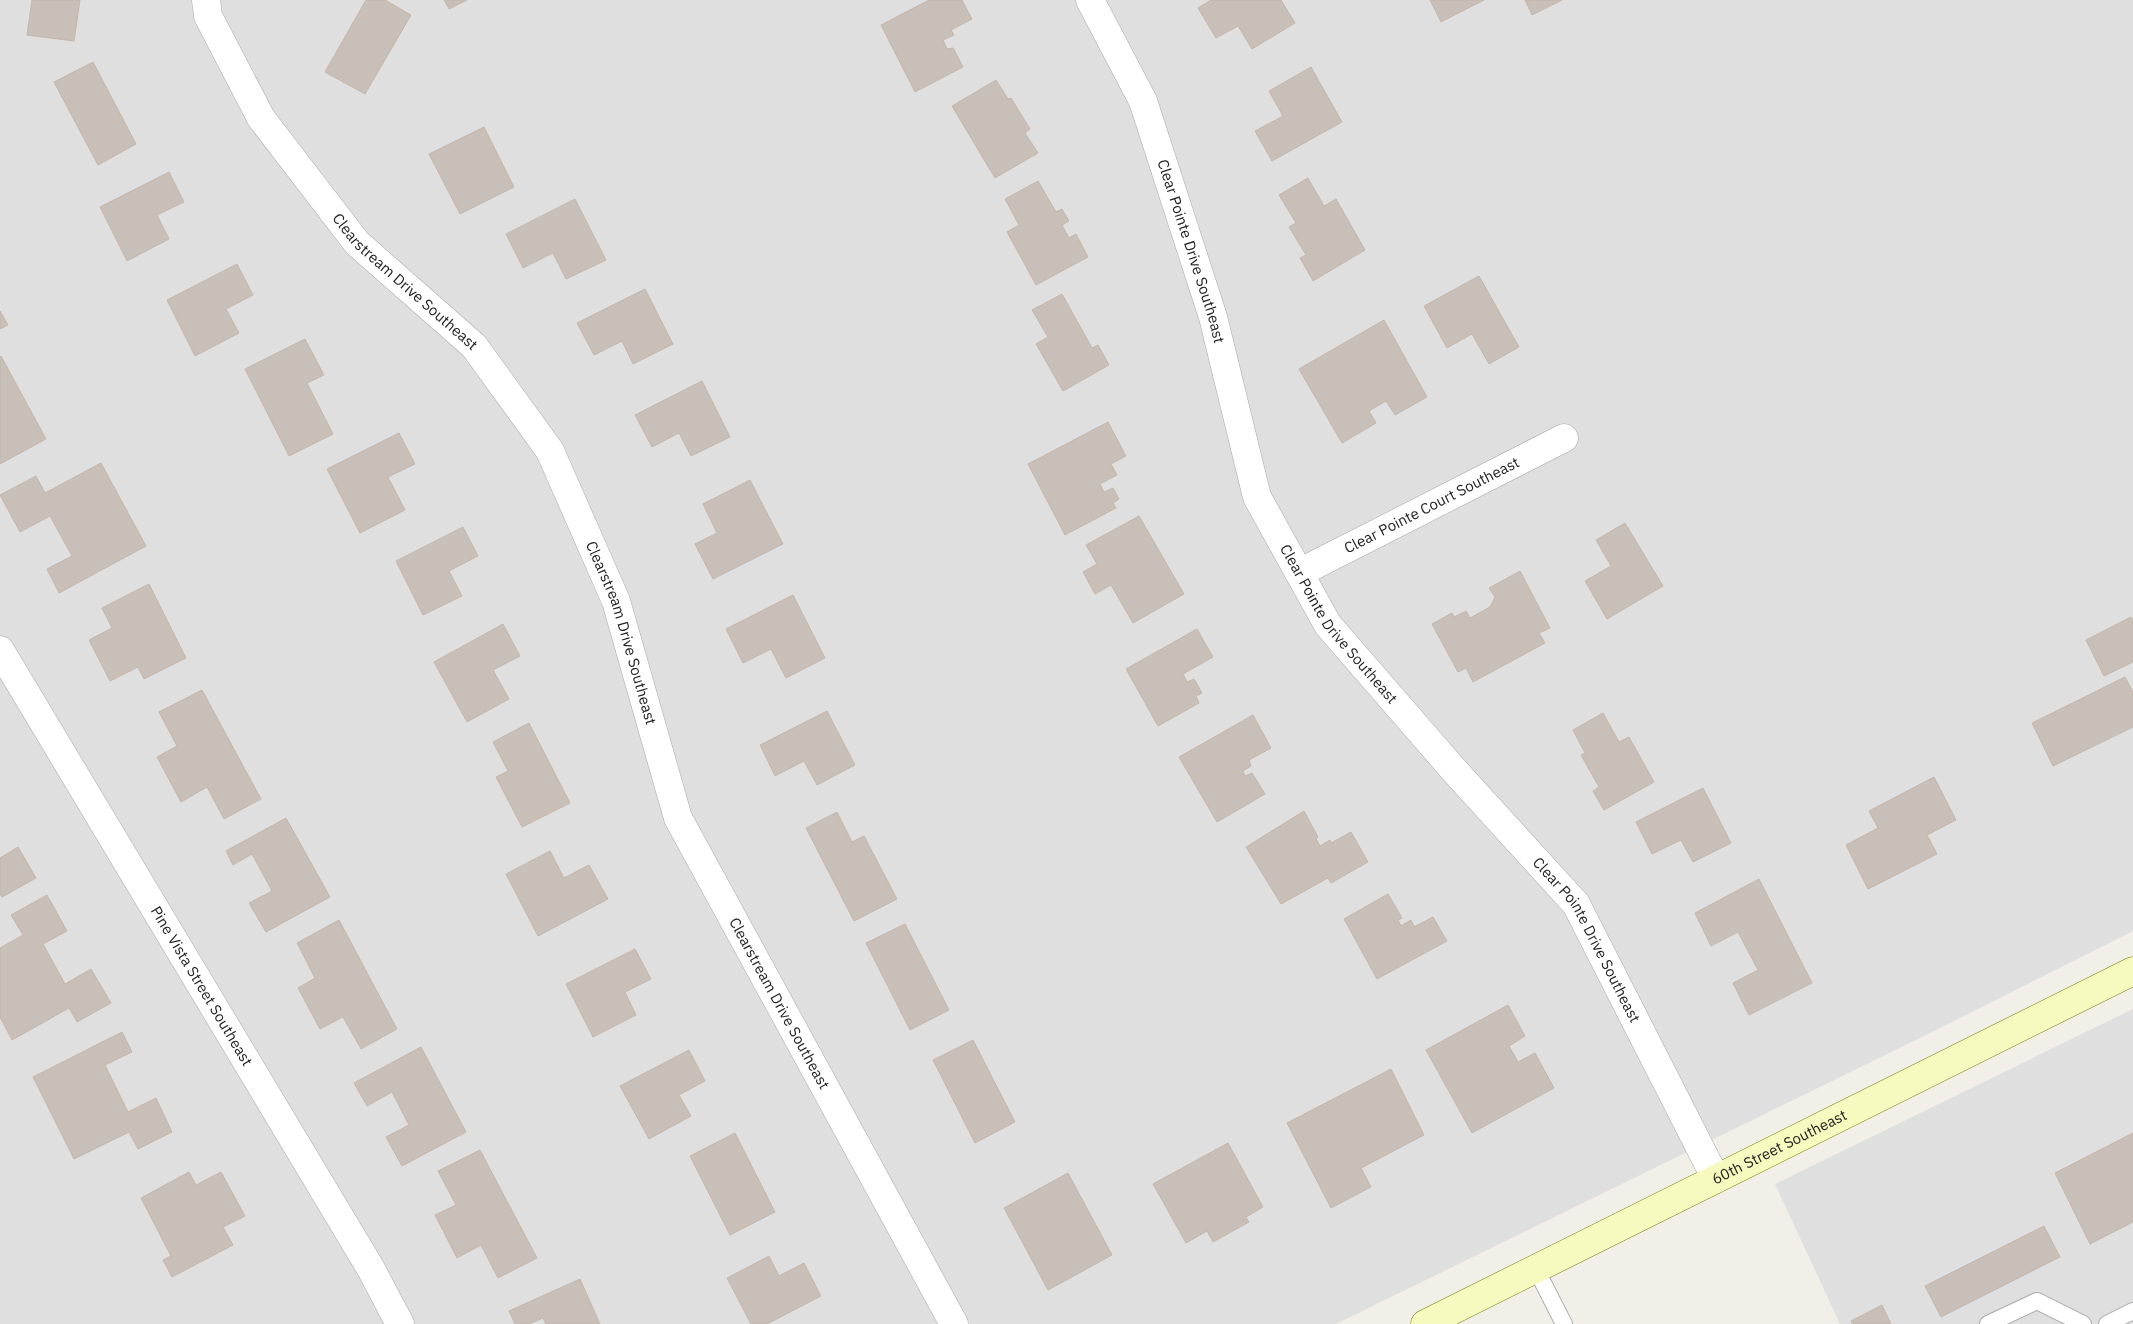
<svg xmlns="http://www.w3.org/2000/svg" width="2133" height="1324" font-family="'IBM Plex Sans',sans-serif">
<style>
.residential{fill:#e0dfdf}
.building{fill:#c7bfb8;stroke:#c4b6ab}
.lines{fill:none;stroke-linecap:round;stroke-linejoin:round}
.lane-casing{stroke:#a9a9a9;stroke-width:18}
.street-casing{stroke:#a9a9a9;stroke-width:29}
.secondary-casing{stroke:#707d05;stroke-width:29}
.lane{stroke:#fff;stroke-width:16}
.street{stroke:#fff;stroke-width:28}
.secondary{stroke:#f7fabf;stroke-width:28}
.labels{text-anchor:middle;stroke-width:5;stroke-linejoin:round;paint-order:stroke}
.street-label{font-size:15px;fill:#222;stroke:#fff}
</style>
<rect width="100%" height="100%" fill="#f2efe9"/>
<path class="residential" d="M0,0h2133v931l-205,103 -592,290h-1336z
M2133,1009v315h-293l-65,-140z"/>
<path class="building" d="M32,0h48l-6,41 -47,-6z
M366,0h19l26,15 -46,79 -40,-22z
M444,0h23l-18,9z
M929,0h33l10,19 -21,11 3,5 -11,5 4,9 6,-1 10,19 -48,25 -34,-67z
M1211,0h70l14,23 -43,26 -14,-23 -22,12 -18,-30z
M1430,0h54l-43,22z
M1525,0h37l-30,15z
M93,62l43,82 -38,21 -44,-83z
M1311,67l31,55 -70,39 -17,-30 28,-15 -14,-25z
M996,80l12,19 3,-1 19,31 -5,4 13,20 -43,25 -43,-72z
M484,127l30,60 -54,27 -31,-60z
M169,172l15,30 -27,13 12,24 -42,22 -27,-54z
M1308,178l16,28 12,-7 29,51 -52,31 -13,-23 6,-3 -17,-28 7,-4 -17,-28z
M1038,181l18,31 6,-3 7,12 -7,4 7,13 7,-4 12,23 -52,28 -29,-53 12,-7 -14,-26z
M575,199l31,61 -40,19 -13,-26 -30,15 -17,-34z
M237,264l16,31 -27,14 13,24 -44,23 -28,-56z
M1479,276l40,71 -30,17 -17,-30 -25,14 -23,-42z
M645,289l28,55 -40,20 -11,-23 -28,14 -17,-32z
M1062,294l30,54 6,-3 11,20 -46,26 -27,-47 12,-7 -16,-27z
M0,311l8,14 -8,4z
M1384,320l43,77 -32,18 -9,-14 -17,10 7,12 -34,20 -43,-74z
M305,339l19,36 -17,8 26,51 -44,22 -44,-87z
M1,356l45,83 -46,25v-107z
M702,381l28,56 -39,19 -12,-23 -27,14 -17,-32z
M1108,422l18,34 -15,8 6,11 -17,9 4,8 9,-4 6,11 -6,4 3,5 -51,27 -37,-71z
M399,433l16,31 -27,13 17,33 -45,23 -33,-64z
M101,463l45,83 -87,47 -12,-24 25,-13 -22,-40 -30,16 -20,-37 36,-19 9,17z
M750,480l33,64 -70,35 -18,-35 22,-11 -14,-29z
M1139,516l45,78 -51,29 -22,-38 -16,9 -12,-22 14,-8 -11,-19z
M1625,523l38,63 -56,33 -22,-38 26,-15 -15,-26z
M463,527l15,29 -29,15 13,25 -39,19 -27,-54z
M1520,571l30,57 -11,5 6,10 -72,39 -7,-14 -8,4 -26,-48 20,-11 2,4 12,-6 4,7 20,-11 5,-10 -6,-9z
M149,584l37,74 -42,21 -6,-12 -28,14 -21,-41 23,-12 -10,-20z
M793,595l32,63 -39,20 -15,-29 -28,14 -17,-34z
M2131,617l2,3v42l-29,14 -18,-36z
M503,624l17,32 -27,14 16,29 -42,23 -33,-60z
M1197,629l16,28 -30,17 4,8 7,-3 8,14 -6,3 3,7 -41,23 -32,-57z
M2125,677l8,15v35l-80,39 -21,-43z
M202,690l59,109 -37,20 -17,-32 -26,15 -24,-45 20,-11 -18,-34z
M827,711l28,54 -38,20 -13,-24 -29,15 -15,-31z
M1603,713l16,29 10,-5 25,45 -50,28 -11,-19 6,-4 -18,-32 4,-2 -12,-23z
M1253,715l18,33 -22,12 2,6 -8,5 2,5 7,-3 13,21 -48,28 -38,-65z
M529,723l41,80 -48,24 -26,-50 12,-6 -15,-29z
M1934,777l22,43 -29,15 10,19 -69,35 -22,-44 32,-17 -9,-17z
M1703,788l28,55 -38,19 -12,-22 -29,14 -16,-32z
M1304,811l14,26 -2,2 4,7 10,-6 1,3 20,-11 17,30 -37,21 -3,-5 -47,26 -35,-57z
M837,812l15,30 12,-6 33,63 -43,22 -48,-93z
M286,818l44,79 -64,35 -17,-29 23,-12 -20,-37 -19,11 -7,-14z
M18,847l18,31 -34,19 -2,-3v-36z
M550,851l14,27 25,-13 19,34 -70,37 -32,-62z
M1759,879l53,104 -63,32 -16,-32 25,-13 -20,-38 -27,14 -16,-33z
M1388,894l14,24 -4,2 3,6 10,-6 3,7 19,-10 14,24 -70,38 -33,-60z
M47,895l20,36 -24,13 22,40 26,-15 20,34 -34,19 -8,-14 -57,32 -12,-23v-69l23,-13 -12,-20z
M339,920l58,109 -36,20 -18,-32 -23,12 -22,-41 17,-10 -18,-35z
M905,924l44,86 -39,20 -44,-87z
M635,949l16,30 -26,13 11,23 -43,22 -27,-53z
M1508,1005l17,31 -16,10 9,16 17,-9 19,35 -82,45 -46,-83z
M122,1032l10,20 -27,13 23,47 28,-14 16,34 -34,17 -9,-17 -55,27 -41,-82z
M973,1040l42,82 -40,21 -42,-83z
M421,1047l45,85 -64,34 -16,-29 23,-12 -17,-33 -25,14 -13,-23z
M689,1050l16,31 -26,14 12,21 -42,23 -29,-53z
M1391,1069l33,66 -63,33 10,19 -40,21 -44,-85z
M735,1133l40,79 -45,23 -40,-79z
M2133,1133v89l-43,22 -35,-71z
M1228,1143l35,64 -17,10 3,5 -36,20 -6,-11 -21,12 -33,-59z
M480,1150l57,108 -39,20 -17,-33 -24,13 -22,-43 21,-10 -18,-34z
M189,1172l7,13 25,-13 24,44 -22,11 10,18 -61,32 -9,-17 8,-4 -30,-58z
M1068,1173l44,82 -64,35 -44,-82z
M2044,1226l16,31 -119,60 -16,-31z
M769,1256l10,20 25,-13 17,33 -54,28h-16l-24,-46z
M580,1279l20,45h-54l-3,-6 -14,6h-14l-6,-13z
M1882,1305l9,19h-38l-2,-3z"/>
<g class="lines">
<defs>
<path id="lane" d="M1536,1269l28,55
M1988,1324l49,-23 46,23
M2107,1324l26,-13"/>
<g id="street">
<path id="s1" d="M206,0l2,16 53,102 96,125 117,103 76,105 66,150 62,217 276,506"/>
<path id="s2" d="M1090,0l53,101 70,216 44,180 71,128 125,144 123,135 140,275"/>
<path id="s3" d="M1299,573l265,-135"/>
<path id="s4" d="M0,650l371,619 29,55"/>
</g>
<g id="secondary">
<path id="s5" d="M1425,1324l708,-353"/>
</g>
</defs>
<use href="#lane" class="lane-casing"/>
<use href="#street" class="street-casing"/>
<use href="#secondary" class="secondary-casing"/>
<use href="#lane" class="lane"/>
<use href="#street" class="street"/>
<use href="#secondary" class="secondary"/>
</g>
<g class="labels">
<g class="street-label">
<text dy="5" stroke="none"><textPath href="#s2" startOffset="272">Clear Pointe Drive Southeast</textPath></text>
<text dy="5" stroke="none"><textPath href="#s1" startOffset="350">Clearstream Drive Southeast</textPath></text>
<text dy="5" stroke="none"><textPath href="#s3" startOffset="149">Clear Pointe Court Southeast</textPath></text>
<text dy="5" stroke="none"><textPath href="#s2" startOffset="678">Clear Pointe Drive Southeast</textPath></text>
<text dy="5" stroke="none"><textPath href="#s1" startOffset="770">Clearstream Drive Southeast</textPath></text>
<text dy="5" stroke="none"><textPath href="#s2" startOffset="1082">Clear Pointe Drive Southeast</textPath></text>
<text dy="5" stroke="none"><textPath href="#s4" startOffset="392">Pine Vista Street Southeast</textPath></text>
<text dy="5" stroke="none"><textPath href="#s1" startOffset="1175">Clearstream Drive Southeast</textPath></text>
<text dy="5" stroke="none"><textPath href="#s5" startOffset="396">60th Street Southeast</textPath></text>
</g>
</g>
</svg>
